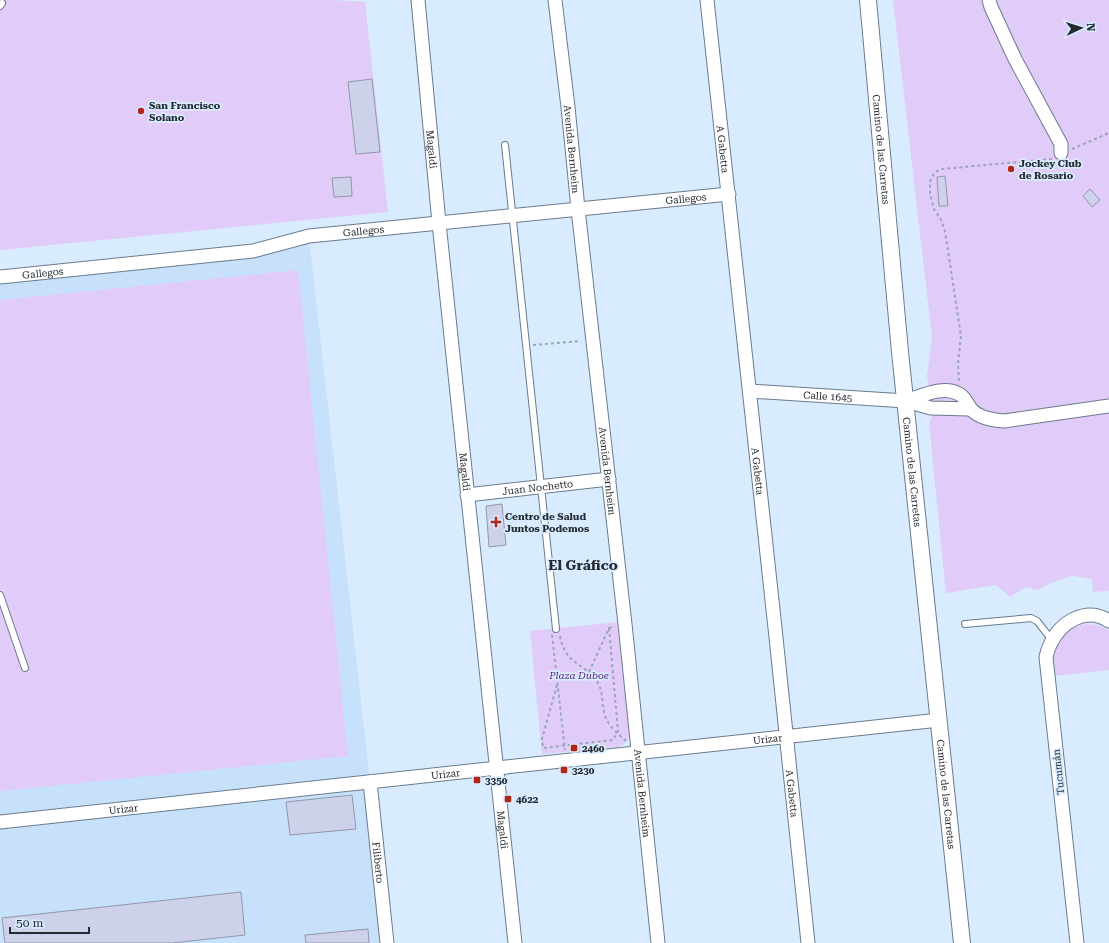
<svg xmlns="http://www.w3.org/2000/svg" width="1109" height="943" font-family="'Roboto Serif',serif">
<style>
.built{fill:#c8e1fa}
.green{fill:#e0cbf9}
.building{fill:#cdd2ea;stroke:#9296ac}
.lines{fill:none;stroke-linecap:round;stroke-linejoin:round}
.service-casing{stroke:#6a7b8c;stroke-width:8}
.minor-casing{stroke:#6a7b8c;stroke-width:15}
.tertiary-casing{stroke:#6a7b8c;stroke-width:18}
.path{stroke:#98a7b5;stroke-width:2;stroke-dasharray:3 3;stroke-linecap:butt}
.service{stroke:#fff;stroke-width:6}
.minor{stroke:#fff;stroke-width:13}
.tertiary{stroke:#fff;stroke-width:16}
.poi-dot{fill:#b32515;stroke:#d9ecff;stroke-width:1.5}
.labels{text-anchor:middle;stroke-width:3.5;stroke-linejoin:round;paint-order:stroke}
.poi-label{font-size:10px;font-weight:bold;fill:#232a31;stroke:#d9ecff;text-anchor:start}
.street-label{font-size:10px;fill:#232a31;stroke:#d9ecff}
.park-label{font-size:10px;font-style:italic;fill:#541d7f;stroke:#d9ecff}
.district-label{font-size:14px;font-weight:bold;fill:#232a31;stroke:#d9ecff}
</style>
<rect width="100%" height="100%" fill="#d9ecff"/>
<path class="built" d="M309,236l61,546 17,161h-387v-666l253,-26z"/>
<path class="green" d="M0,0h335l30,2 23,210 -388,38z
M893,0h216v591l-16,1 -1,-13 -20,-3 -21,7 -13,7 -12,-3 -16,10 -14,-12 -50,8 -17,-170 3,-6 -5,-42 5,-37z
M298,270l50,486 -348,35v-491z
M619,622l11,109c-1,8 -3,12 -11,16l-77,7 -12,-123z
M1085,624l14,1 10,5v40l-55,6 -2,-14 2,-14 7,-12 11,-8z"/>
<path class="building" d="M372,79l8,73 -24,2 -8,-72z
M945,176l3,30h-9l-2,-29z
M351,177l1,19 -18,1 -2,-19z
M1090,189l10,11 -8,7 -9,-11z
M502,504l4,41 -17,2 -3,-41z
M352,795l4,34 -66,6 -4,-33z
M241,892l4,43 -73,8h-167l-3,-25z
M368,929l1,14h-63l-1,-8z"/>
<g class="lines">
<defs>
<path id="service" d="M0,6l2,-3
M505,145l51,484
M0,595l25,73
M965,624l66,-6 6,3 15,19"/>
<g id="minor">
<path id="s1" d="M418,0l21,223 76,720"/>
<path id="s2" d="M555,0l13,107 10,102 47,415 33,319"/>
<path id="s3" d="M707,0l68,628 33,315"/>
<path d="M989,0l2,7 24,52 46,85v9"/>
<path id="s4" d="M0,277l253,-26 56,-15 420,-42"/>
<path id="s5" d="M750,391l156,10 25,7 39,1"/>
<path d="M906,401c16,-5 37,-16 53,-7 6,3 8,10 12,15 8,9 21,11 33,12l105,-15"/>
<path id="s6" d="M467,495l142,-16"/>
<path id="s7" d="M370,782l17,161"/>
<path id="s8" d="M0,822l939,-102"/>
<path d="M1077,943l-31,-286c1,-4 2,-8 4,-12 10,-23 36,-39 59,-24"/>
</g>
<g id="tertiary">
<path id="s9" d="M868,0l32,352 62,591"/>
</g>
</defs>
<use href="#service" class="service-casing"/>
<use href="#minor" class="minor-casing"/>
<use href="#tertiary" class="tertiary-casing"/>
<path class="path" d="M1072,149l37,-16
M533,345l48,-4
M959,381l-1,-18 3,-27 -16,-105 -4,-11 -7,-11 -4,-15v-13l5,-9 7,-3 110,-10
M552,635l13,115
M560,636c5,28 22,26 36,44 8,11 5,20 8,32 2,12 14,22 22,29
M589,672l20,-44 5,-1
M557,685l-15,54 1,9 70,-8 5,-9 -9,-103"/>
<use href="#service" class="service"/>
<use href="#minor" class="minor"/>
<use href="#tertiary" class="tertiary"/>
</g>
<g class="poi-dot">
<circle cx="141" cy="111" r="4"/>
<circle cx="1011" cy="169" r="4"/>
<path d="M494 516h4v4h4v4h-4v4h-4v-4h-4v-4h4z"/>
<rect x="570" y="744" width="8" height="8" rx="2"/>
<rect x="560" y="766" width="8" height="8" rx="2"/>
<rect x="473" y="776" width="8" height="8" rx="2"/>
<rect x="504" y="795" width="8" height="8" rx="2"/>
</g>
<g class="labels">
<g class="poi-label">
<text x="149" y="109">San Francisco<tspan x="149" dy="12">Solano</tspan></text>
<text x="1019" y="167">Jockey Club<tspan x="1019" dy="12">de Rosario</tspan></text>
<text x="505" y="520">Centro de Salud<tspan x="505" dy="12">Juntos Podemos</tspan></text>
<text x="582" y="752">2460</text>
<text x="572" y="774">3230</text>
<text x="485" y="784">3350</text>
<text x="516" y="803">4622</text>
</g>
<g class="street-label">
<text dy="4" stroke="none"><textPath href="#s1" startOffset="150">Magaldi</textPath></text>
<text dy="4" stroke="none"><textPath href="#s2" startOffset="150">Avenida Bernheim</textPath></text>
<text dy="4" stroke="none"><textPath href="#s3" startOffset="150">A Gabetta</textPath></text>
<text dy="4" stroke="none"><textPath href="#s9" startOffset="150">Camino de las Carretas</textPath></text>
<text dy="4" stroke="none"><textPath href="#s4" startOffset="691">Gallegos</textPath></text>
<text dy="4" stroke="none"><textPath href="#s4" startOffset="367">Gallegos</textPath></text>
<text dy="4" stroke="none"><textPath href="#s4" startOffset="43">Gallegos</textPath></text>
<text dy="4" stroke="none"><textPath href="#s5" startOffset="78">Calle 1645</textPath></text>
<text dy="4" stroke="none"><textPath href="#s2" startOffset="474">Avenida Bernheim</textPath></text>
<text dy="4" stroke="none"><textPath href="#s3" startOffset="474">A Gabetta</textPath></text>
<text dy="4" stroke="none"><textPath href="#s1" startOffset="474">Magaldi</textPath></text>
<text dy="4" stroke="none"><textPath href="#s9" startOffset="474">Camino de las Carretas</textPath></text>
<text dy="4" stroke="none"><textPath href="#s6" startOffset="71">Juan Nochetto</textPath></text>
<text dy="4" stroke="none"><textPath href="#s8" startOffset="772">Urizar</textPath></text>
<text transform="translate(1058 772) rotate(-96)" y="4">Tucumán</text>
<text dy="4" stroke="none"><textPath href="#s8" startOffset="448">Urizar</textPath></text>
<text dy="4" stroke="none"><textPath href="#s2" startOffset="798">Avenida Bernheim</textPath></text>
<text dy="4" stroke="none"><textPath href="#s3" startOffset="798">A Gabetta</textPath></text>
<text dy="4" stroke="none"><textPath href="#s9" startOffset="798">Camino de las Carretas</textPath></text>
<text dy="4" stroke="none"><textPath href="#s8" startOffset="124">Urizar</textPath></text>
<text dy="4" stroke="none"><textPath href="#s1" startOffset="834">Magaldi</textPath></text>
<text dy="4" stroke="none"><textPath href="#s7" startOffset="81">Filiberto</textPath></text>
</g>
<g class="park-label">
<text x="579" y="679">Plaza Duboe</text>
</g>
<g class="district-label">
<text x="583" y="570">El Gráfico</text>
</g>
</g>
<g transform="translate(1081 28) rotate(86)" stroke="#d9ecff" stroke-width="3" paint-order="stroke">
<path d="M0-3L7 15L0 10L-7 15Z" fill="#232a31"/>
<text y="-6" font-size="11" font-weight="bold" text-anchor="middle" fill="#232a31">N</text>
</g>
<path d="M10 927v6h79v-6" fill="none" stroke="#232a31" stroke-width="2"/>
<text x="16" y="927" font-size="12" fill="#232a31" stroke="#d9ecff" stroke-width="3" paint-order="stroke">50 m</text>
</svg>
